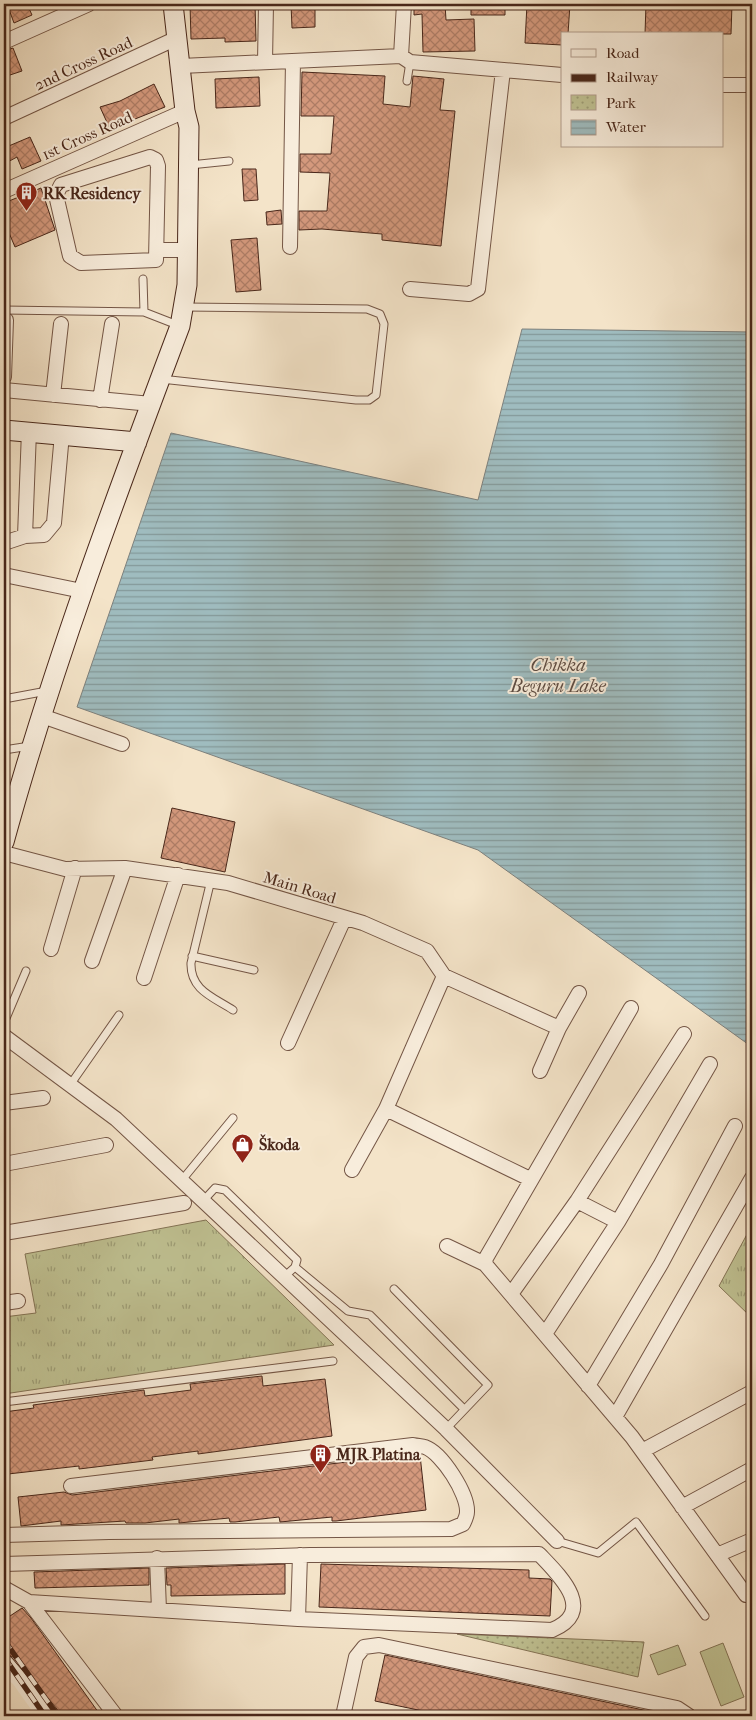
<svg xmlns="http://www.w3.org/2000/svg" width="756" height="1720" font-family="'IM FELL French Canon',serif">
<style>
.grass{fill:url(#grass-tufts);stroke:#847456}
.park{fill:url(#park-dots);stroke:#847456}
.pitch{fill:#c0c293;stroke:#847456}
.water{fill:url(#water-rules);stroke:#7d807d}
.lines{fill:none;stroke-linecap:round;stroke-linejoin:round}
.stream{stroke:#7d807d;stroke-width:4.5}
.building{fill:url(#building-cross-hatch);stroke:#49271a}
.lane-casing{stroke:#745646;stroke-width:9}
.street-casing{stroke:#745646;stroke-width:16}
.secondary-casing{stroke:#49271a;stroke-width:21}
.highway-casing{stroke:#49271a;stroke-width:26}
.lane{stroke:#f8eddc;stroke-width:7}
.street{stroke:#f8eddc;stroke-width:14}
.secondary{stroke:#f8eddc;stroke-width:19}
.highway{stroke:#f4e4c9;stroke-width:24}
.rail-casing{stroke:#49271a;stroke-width:5.5}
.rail{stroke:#f8eddc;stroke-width:4;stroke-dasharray:11;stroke-linecap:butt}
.labels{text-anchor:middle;stroke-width:4;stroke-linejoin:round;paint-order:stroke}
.street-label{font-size:16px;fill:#49271a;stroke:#f8eddc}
.poi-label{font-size:16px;font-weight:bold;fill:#49271a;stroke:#f8eddc;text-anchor:start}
.water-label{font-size:18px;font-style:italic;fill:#5e4c43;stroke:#f8eddc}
</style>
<defs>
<pattern id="grass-tufts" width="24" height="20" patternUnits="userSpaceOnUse" patternTransform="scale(1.25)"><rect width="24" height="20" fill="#c0c293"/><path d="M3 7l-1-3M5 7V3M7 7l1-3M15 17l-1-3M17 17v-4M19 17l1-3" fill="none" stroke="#9e9e77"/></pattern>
<pattern id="park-dots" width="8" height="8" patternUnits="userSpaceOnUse" patternTransform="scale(1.25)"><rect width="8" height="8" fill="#c0c293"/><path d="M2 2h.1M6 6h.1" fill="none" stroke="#9e9e77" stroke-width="1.8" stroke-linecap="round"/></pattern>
<pattern id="water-rules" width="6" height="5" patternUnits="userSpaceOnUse" patternTransform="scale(1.25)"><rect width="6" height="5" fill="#9fbcbf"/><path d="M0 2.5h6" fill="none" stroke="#84999a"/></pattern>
<pattern id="building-cross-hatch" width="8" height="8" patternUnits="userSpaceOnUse" patternTransform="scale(1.25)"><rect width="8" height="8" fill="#d4997d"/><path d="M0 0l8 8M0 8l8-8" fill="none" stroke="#ae7d66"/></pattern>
</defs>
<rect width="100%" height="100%" fill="#f4e4c9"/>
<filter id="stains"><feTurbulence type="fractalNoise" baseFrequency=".004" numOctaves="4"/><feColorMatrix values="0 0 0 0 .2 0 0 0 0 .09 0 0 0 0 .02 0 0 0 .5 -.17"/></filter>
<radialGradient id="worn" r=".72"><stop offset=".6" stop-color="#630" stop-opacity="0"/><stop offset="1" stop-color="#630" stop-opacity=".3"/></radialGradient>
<path class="grass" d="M206,1220l128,125 -330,49v-77l32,-4 -11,-59z
M752,1225v93l-33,-32z"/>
<path class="park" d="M457,1634l187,8 -6,35z"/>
<path class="pitch" d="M723,1643l21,54 -23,9 -21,-54z
M678,1645l8,20 -28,10 -8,-20z"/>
<path class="water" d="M522,329l230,3v715l-274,-197 -401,-143 94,-274 307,67z"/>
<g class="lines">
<path class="stream" d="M4,779v1"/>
</g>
<path class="building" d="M7,4h20l5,11 -18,8z
M190,4h65l1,37 -31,1v-4l-34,1z
M291,4h24v23l-23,1z
M414,4h31l1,16 28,-1 1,32 -52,1 -1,-38 -8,1z
M471,4h34v11h-34z
M527,4h43l-2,30h-6v11l-37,-2z
M646,4h86l-1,30h-86z
M13,48l9,23 -18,6v-26z
M302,72l83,4 -2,28 27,3 3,-31 31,3 -4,31 15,1 -14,135 -59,-6v-6l-60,-5 -23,1v-19h28l3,-38 -30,-1v-18h31l3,-38h-33z
M259,77l1,29 -44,2 -1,-29z
M154,84l11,23 -55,22 -10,-22 20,-6z
M30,137l11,24 -19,8 -5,-12 -13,7v-16z
M242,169h14l2,31 -14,1z
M41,188l14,42 -40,17 -11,-26v-18z
M281,210l1,14 -15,1 -1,-13z
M257,238l4,52 -25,2 -5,-52z
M172,808l63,14 -10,50 -64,-14z
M262,1376l1,10 62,-7 7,57 -134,18v-3l-46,6 1,3 -74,9v-3l-71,8 -4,-34v-28l30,-4 -1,-3 111,-15 1,6 46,-6 -1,-6z
M413,1454l7,1 6,55 -90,11h-4v-4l-52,5 -1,-5 -44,5h-5l-1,-4 -50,5v-4l-34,4h-19l-1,-2 -64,4v-4l-40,5 -3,-29 46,-5 8,3z
M285,1564v30l-114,2v-11h-4l-1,-17z
M321,1564l208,6v8l21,1 2,2 -2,35 -231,-9z
M149,1568v17l-114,3 -1,-16z
M22,1608l9,10 70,98h-42l-2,-7 -44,-52 -9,-4v-33z
M385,1655l263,56 -1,5h-200l-72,-15z"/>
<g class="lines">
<defs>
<path id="lane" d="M407,81l3,-19
M190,165l39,-4
M143,279l1,33
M4,310l140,2 36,14
M161,379l195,21h13l7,-5 8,-71 -4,-10 -13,-5 -182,-2
M4,699l43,-8
M4,750l26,-4
M211,880l-20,83c-1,27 22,34 42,47
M192,956l62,14
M4,1023l22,-52
M70,1085l49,-70
M182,1180l51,-62
M203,1201l12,-13 10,2 72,70 -2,7 -11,10
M295,1267l53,44 22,4 94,94
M394,1289l94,96 -42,44
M4,1402l329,-41
M557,1541l41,12 38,-31 69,94
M344,1713l18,3"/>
<path id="street" d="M4,42l85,-38
M401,56l9,6 152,13
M265,62l1,-58
M181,66l220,-10 3,-52
M722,85h30
M4,118l173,-80
M150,157l6,3 2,6 -2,94 -75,3 -11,-7 -14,-61 5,-10z
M4,191l181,-80
M290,247l3,-186
M157,250h30
M410,289l59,5 9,-5 25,-219
M4,377l2,-57
M4,390l147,14
M53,395l8,-71
M100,400l12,-76
M25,536l4,-105
M4,543l21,-7 19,-1 10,-12 8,-89
M4,575l78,16
M42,716l80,28
M4,853l61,16 60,-1 103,15 135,40 64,28 17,25 115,52
M51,949l24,-81
M92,961l33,-93
M444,976l-58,133 144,70
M144,978l34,-103
M4,1036l112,83 330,310 111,112
M288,1043l56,-124
M540,1071l19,-43 20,-35
M4,1103l39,-5
M4,1164l102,-19
M352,1170l34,-61
M577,1201l41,21
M4,1233l180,-30
M447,1246l38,18 147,173 114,158 6,-1
M485,1264l1,-6 145,-250
M511,1294l66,-93 107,-167
M4,1303l14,-2
M545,1334l73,-112 92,-158
M588,1386l73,-122 74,-138
M615,1417l137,-239
M642,1451l110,-59
M682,1507l70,-38
M4,1535l105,-3 342,-3 12,-5c2,-4 4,-8 4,-12 1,-18 -25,-59 -42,-65 -3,-1 -8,-1 -12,-2l-342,41
M717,1555l35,-15
M157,1558l2,52
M4,1564l306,-9 229,-1c19,20 59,57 13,76l-254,-11 -269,-17
M4,1588l25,14 87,114
M298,1619l2,-64
M343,1716l13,-59 8,-10 15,-2 298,63 12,8"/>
<path id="secondary" d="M4,430l133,12
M4,842c48,-175 112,-346 176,-516l7,-41 2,-158 -4,-16 -12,-107
M4,1664l44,52"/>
<path id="highway" d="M4,1692l17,24"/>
</defs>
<use href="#lane" class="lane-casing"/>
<use href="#street" class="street-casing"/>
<use href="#secondary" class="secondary-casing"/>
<use href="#highway" class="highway-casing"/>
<use href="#lane" class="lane"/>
<use href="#street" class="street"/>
<use href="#secondary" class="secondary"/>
<use href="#highway" class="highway"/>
<defs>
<path id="rail" d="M4,1640l54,76
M4,1657l41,59"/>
</defs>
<use href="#rail" class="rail-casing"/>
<use href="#rail" class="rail"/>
</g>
<defs>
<symbol id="building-pin" viewBox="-11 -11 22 30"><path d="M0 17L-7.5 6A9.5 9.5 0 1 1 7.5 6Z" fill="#8f2418" stroke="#f8eddc"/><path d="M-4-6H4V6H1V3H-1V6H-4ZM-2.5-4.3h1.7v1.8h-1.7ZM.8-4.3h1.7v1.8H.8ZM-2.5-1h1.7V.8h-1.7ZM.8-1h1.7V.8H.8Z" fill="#fff"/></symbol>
<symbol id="shop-pin" viewBox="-11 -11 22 30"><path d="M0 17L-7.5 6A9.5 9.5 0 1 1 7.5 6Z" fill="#8f2418" stroke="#f8eddc"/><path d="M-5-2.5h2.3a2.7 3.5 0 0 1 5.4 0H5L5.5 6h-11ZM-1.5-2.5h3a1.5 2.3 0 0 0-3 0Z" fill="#fff"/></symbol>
</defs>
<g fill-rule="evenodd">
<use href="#building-pin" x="14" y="180" width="25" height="34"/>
<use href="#shop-pin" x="230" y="1132" width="25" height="34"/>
<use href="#building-pin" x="308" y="1442" width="25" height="34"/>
</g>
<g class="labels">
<g class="street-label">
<text transform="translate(83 63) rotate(-25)" y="6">2nd Cross Road</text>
<text transform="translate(87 135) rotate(-24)" y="6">1st Cross Road</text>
<text transform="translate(300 887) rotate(17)" y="6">Main Road</text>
</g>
<g class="poi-label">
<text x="43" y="199">RK Residency</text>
<text x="259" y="1150">Škoda</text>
<text x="336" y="1460">MJR Platina</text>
</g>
<g class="water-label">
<text x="558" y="671">Chikka<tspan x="558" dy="21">Beguru Lake</tspan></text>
</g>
</g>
<rect width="756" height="1720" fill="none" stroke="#f4e4c9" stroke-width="20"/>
<rect x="5" y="5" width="746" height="1710" fill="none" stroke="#49271a" stroke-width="2.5"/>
<rect x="10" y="10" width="736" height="1700" fill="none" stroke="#49271a"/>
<rect x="561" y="32" width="162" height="115" fill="#f8eddc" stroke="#b29e8e"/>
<rect x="571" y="49" width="25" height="8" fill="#f8eddc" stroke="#b29e8e"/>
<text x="606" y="58" font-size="15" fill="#49271a">Road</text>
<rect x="571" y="74" width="25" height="8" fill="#49271a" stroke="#b29e8e"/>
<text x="606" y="82" font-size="15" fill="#49271a">Railway</text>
<rect x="571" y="95" width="25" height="15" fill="url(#park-dots)" stroke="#b29e8e"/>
<text x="606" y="108" font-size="15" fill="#49271a">Park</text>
<rect x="571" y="120" width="25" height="15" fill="url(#water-rules)" stroke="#b29e8e"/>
<text x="606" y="132" font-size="15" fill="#49271a">Water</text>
<rect width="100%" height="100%" filter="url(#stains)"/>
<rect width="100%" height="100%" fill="url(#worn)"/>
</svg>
